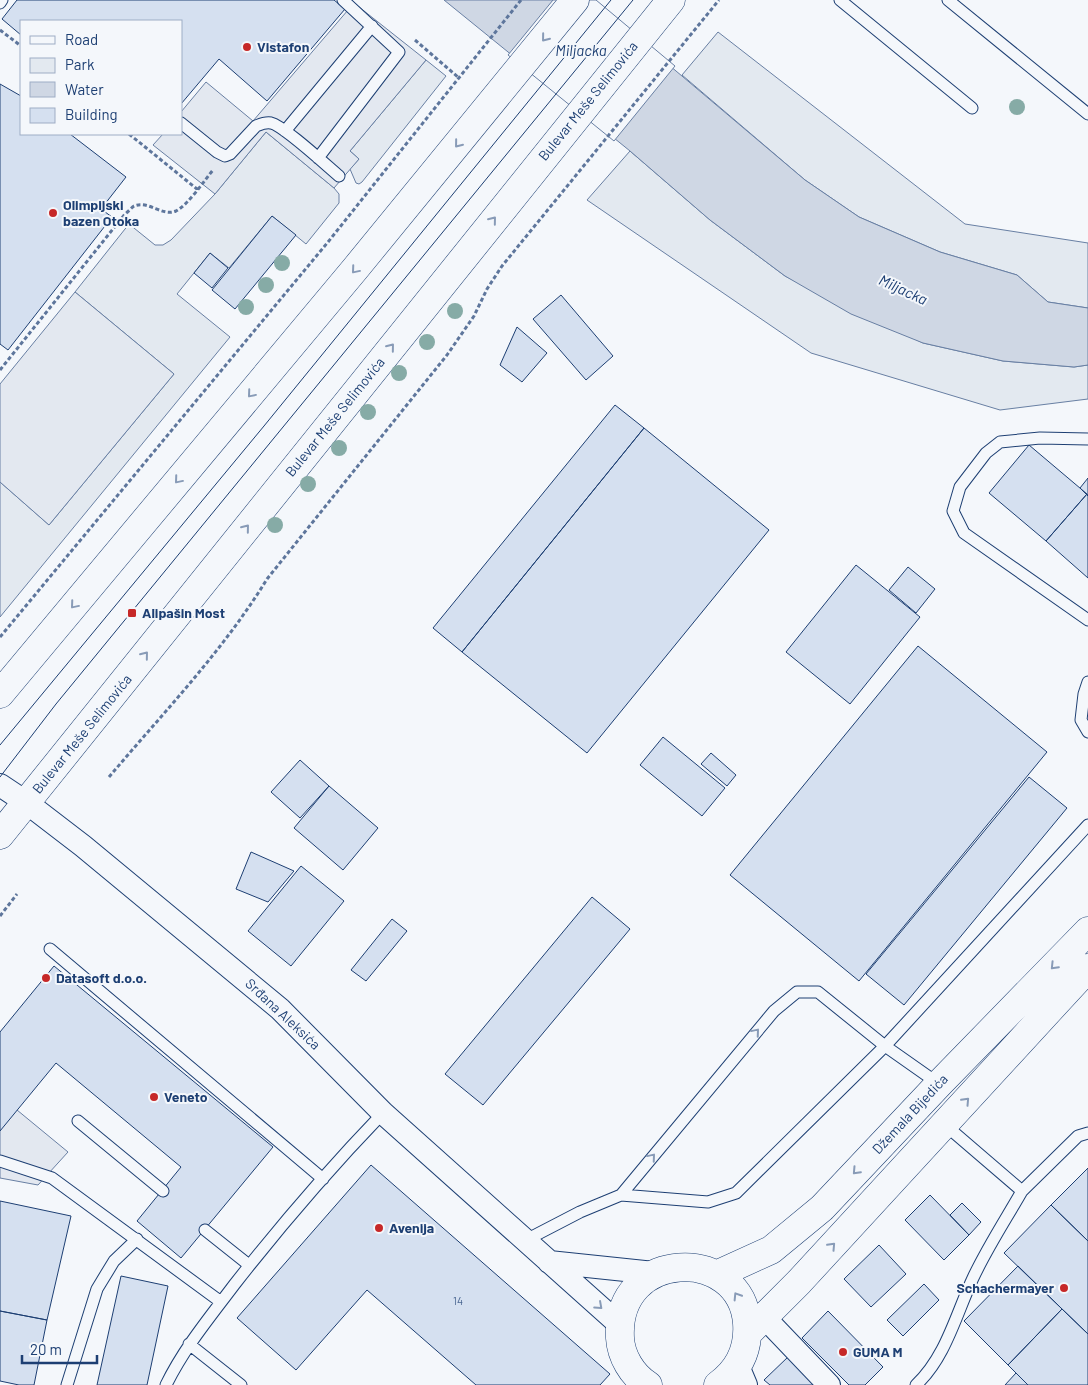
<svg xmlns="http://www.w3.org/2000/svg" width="1088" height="1385" font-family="Barlow,sans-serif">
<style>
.green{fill:#e3e9f0;stroke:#687fa3}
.parking{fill:#e3e8f0;stroke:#687fa3}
.water{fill:#cfd7e4;stroke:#687fa3}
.pier{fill:#f4f7fb;stroke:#687fa3}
.building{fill:#d5e0f0;stroke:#1d3f73}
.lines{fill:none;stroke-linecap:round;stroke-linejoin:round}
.service-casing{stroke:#1d3f73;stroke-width:13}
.minor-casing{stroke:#1d3f73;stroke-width:24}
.tertiary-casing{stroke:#1d3f73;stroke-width:29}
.secondary-casing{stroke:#1d3f73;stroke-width:29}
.path{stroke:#5e769c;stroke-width:3;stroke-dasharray:4 2.5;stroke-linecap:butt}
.service{stroke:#f4f7fb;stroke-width:11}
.minor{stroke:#f4f7fb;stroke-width:22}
.tertiary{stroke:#f4f7fb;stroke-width:28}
.secondary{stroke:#f4f7fb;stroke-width:28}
.tram{stroke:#1d3f73;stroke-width:1}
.tree{fill:#86aba6}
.oneway{stroke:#889bb7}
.poi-dot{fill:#c62828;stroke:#f4f7fb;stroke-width:2}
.labels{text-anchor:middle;stroke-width:4;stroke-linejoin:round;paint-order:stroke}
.number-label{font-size:11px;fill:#4b6792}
.poi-label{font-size:14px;font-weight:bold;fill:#1d3f73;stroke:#f4f7fb;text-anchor:start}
.street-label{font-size:14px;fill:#1d3f73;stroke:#f4f7fb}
.water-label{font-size:15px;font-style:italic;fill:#1d3f73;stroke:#f4f7fb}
</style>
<rect width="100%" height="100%" fill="#f4f7fb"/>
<path class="green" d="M718,32l247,192 123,19v65l-40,-6 -31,-27 -77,-23 -81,-35 -54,-37 -123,-105z
M426,60l20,16 -84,106 -3,2 -3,-1 -6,-14 9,-10 -9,-8z
M266,132l68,56 5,6v9l-33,41 -34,-28 -43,52 -19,-15 -33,41 53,43 -230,280v-135l49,43 125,-151 -99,-82 54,-68 26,21h8l8,-5 44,-46z
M630,151l80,69 75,56 138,67 80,18 71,6 14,-2v34l-88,11 -189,-57 -224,-153z"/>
<path class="parking" d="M354,3l72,57 -76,91 9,8 -25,29 -68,-56 -51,62 -62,-49 10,-11h18v-22l25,-30 47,39z
M75,292l99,82 -125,151 -49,-43v-98z
M0,1096l68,56 -30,33 -38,-7z"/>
<path class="water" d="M444,0h148l213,180 54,37 81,35 77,23 31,27 40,6v57l-14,2 -71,-6 -80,-18 -72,-29 -66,-38 -75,-56 -80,-69z"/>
<path class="pier" d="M553,0h43l79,66 -61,75 -106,-86z"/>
<path class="building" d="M17,0h317l11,9 -78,92 -48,-42 -38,45v-83h-160v14l-19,-16z
M0,84l21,12v38h49l56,43 -25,32 11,8 -104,133 -8,-6z
M272,216l24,19 -61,74 -23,-19z
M210,253l18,15 -16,20 -18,-15z
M561,295l52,61 -27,24 -53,-61z
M517,327l30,26 -25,29 -22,-17z
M615,405l29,23 -182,224 -29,-24z
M644,428l125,102 -182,223 -125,-101z
M1029,445l58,49 -41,47 -57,-48z
M1088,478v18l-8,-8z
M1087,494l1,2v82l-42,-37z
M856,565l64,52 -70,87 -64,-52z
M908,567l27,22 -19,24 -27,-23z
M918,646l129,106 -188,229 -129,-106z
M663,737l62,51 -23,28 -62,-51z
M711,753l25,22 -9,11 -26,-22z
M300,760l29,26 -29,32 -29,-26z
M1029,777l38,31 -163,197 -38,-31z
M329,786l49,42 -35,42 -49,-42z
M251,852l43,19 -26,31 -32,-13z
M301,866l43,35 -53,65 -43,-35z
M592,897l38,32 -147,176 -38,-31z
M392,919l15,12 -41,50 -15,-11z
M54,966l219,181 -92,111 -44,-37 44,-54 -125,-104 -56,68v-99z
M371,1165l239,209 -10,11h-124l-109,-95 -71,80 -59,-52z
M1088,1168v73l-37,-36z
M930,1195l39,40 -25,25 -39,-40z
M0,1201l71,15 -24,104 -47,-9z
M962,1203l19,19 -12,13 -19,-20z
M1051,1205l37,36v93l-84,-81z
M879,1245l27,29 -35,33 -27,-28z
M1018,1266l44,43 -54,56 -44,-44z
M121,1276l47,10 -21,99h-50z
M924,1284l15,16 -36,36 -16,-16z
M1062,1309l26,25v51h-60l-20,-20z
M0,1311l47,9 -13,65h-15l-19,-4z
M828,1311l55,56 -18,18h-16l-47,-47z
M789,1356l29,29h-48l-6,-5z
M1016,1373l12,12h-23z"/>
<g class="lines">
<defs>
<path id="service" d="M840,0l132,108
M948,0l140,114
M0,3l2,-3
M181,123l36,29 8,4 5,-2 26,-28c5,-2 9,-4 15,-3 13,3 56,43 68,53
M285,131l87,-105
M318,158l81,-106 -56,-52
M1088,439l-48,-1 -40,4 -14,11 -26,34 -7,24 11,22 124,87
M1088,682l-4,12 -3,26 7,12
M50,949l273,230
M78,1121l85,70
M0,1161l52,17 169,124
M1022,1191l56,-55 10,-3
M621,1195l153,-184 23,-19h21l67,54 203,-221
M205,1230l44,35
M526,1240l54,-28 41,-17 87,7 28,-9 149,-147 54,38
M189,1344l52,41
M67,1385l30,-96 17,-28 23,-22
M166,1385c18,-37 44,-68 68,-100 47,-60 97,-118 149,-172
M916,1385c30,-28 40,-71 57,-107 14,-30 33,-59 49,-87l-78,-67"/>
<path id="minor" d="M0,785l27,18 56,43 197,163 103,104 236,211
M549,1262l105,11
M764,1317l65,68
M738,1366l8,19"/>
<path id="tertiary" d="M716,1275l55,-25 51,-42 117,-124 149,-153
M748,1333l51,-51 289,-314
M648,1385c-16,-10 -27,-29 -28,-47 -5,-90 121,-93 127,-15 2,26 -8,47 -29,62"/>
<path id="secondary" d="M0,694l355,-425 220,-269
M0,835l671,-835"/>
</defs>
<use href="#service" class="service-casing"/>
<use href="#minor" class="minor-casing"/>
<use href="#tertiary" class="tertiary-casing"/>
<use href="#secondary" class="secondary-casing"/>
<path class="path" d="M0,30l21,16
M415,40l44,38
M129,134l68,55
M0,370l125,-156c3,-2 6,-6 9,-8 15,-6 28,11 42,5 12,-6 28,-30 37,-41
M0,637l328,-395 193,-242
M109,777c54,-64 114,-126 158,-198l180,-224 27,-39 13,-27 15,-23 217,-266
M0,916l17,-22"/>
<use href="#service" class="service"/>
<use href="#minor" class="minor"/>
<use href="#tertiary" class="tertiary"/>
<use href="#secondary" class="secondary"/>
<path class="tram" d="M0,745l264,-319 347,-426
M0,777l56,-73 577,-704"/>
</g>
<g class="tree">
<circle cx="1017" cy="107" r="8"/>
<circle cx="282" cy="263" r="8"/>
<circle cx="266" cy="285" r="8"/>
<circle cx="246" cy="307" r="8"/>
<circle cx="455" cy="311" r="8"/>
<circle cx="427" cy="342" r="8"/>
<circle cx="399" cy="373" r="8"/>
<circle cx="368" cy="412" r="8"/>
<circle cx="339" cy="448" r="8"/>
<circle cx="308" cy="484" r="8"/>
<circle cx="275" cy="525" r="8"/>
</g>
<defs><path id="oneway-chevron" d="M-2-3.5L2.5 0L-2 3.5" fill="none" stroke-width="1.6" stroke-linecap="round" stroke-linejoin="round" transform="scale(1.25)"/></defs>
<g class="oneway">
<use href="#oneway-chevron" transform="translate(545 38) rotate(129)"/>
<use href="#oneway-chevron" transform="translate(458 144) rotate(129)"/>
<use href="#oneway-chevron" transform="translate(493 220) rotate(-51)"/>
<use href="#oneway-chevron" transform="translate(355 270) rotate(130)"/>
<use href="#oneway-chevron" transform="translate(391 347) rotate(-51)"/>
<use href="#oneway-chevron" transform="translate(251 394) rotate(130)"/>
<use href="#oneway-chevron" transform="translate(178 480) rotate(130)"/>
<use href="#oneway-chevron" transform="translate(246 528) rotate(-51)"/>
<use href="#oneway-chevron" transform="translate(74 605) rotate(130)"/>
<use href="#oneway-chevron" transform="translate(145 655) rotate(-51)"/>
<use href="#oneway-chevron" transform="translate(1054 966) rotate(134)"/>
<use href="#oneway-chevron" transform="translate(756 1032) rotate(-50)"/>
<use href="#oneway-chevron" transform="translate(966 1101) rotate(-47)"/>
<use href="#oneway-chevron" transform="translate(652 1157) rotate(-50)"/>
<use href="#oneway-chevron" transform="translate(856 1171) rotate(133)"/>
<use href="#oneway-chevron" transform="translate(832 1246) rotate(-47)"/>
<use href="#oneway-chevron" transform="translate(737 1296) rotate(-122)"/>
<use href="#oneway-chevron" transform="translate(599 1306) rotate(42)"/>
</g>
<g class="poi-dot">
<circle cx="247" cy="47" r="5"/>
<circle cx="53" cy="213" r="5"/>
<rect x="127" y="608" width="10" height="10" rx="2.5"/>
<circle cx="46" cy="978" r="5"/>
<circle cx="154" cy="1097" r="5"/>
<circle cx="379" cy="1228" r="5"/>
<circle cx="1064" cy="1288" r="5"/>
<circle cx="843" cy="1352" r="5"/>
</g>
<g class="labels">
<g class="number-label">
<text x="458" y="1305">14</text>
</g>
<g class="poi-label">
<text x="257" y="52">Vistafon</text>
<text x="63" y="210">Olimpijski<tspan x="63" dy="16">bazen Otoka</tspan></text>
<text x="142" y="618">Alipašin Most</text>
<text x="56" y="983">Datasoft d.o.o.</text>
<text x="164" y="1102">Veneto</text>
<text x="389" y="1233">Avenija</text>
<text x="1054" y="1293" text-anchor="end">Schachermayer</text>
<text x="853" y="1357">GUMA M</text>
</g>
<g class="street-label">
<text transform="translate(588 101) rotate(-51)" y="5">Bulevar Meše Selimovića</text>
<text transform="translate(335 417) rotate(-51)" y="5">Bulevar Meše Selimovića</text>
<text transform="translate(82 734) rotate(-51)" y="5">Bulevar Meše Selimovića</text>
<text transform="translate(283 1014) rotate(43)" y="5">Srđana Aleksića</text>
<text transform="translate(910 1114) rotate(-47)" y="5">Džemala Bijedića</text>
</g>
<g class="water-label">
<text x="581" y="56">Miljacka</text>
<text transform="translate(903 290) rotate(25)" y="5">Miljacka</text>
</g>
</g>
<rect x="20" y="20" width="162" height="115" fill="#f4f7fb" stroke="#9eadc5"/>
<rect x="30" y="36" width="25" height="8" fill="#f4f7fb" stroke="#9eadc5"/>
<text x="65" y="45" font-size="15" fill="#1d3f73">Road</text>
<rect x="30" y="58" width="25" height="15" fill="#e3e9f0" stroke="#9eadc5"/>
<text x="65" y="70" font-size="15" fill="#1d3f73">Park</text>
<rect x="30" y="82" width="25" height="15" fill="#cfd7e4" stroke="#9eadc5"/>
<text x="65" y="95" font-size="15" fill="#1d3f73">Water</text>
<rect x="30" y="108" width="25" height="15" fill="#d5e0f0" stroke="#9eadc5"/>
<text x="65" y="120" font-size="15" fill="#1d3f73">Building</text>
<path d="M22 1355v8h75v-8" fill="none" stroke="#1d3f73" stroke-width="2.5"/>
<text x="30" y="1355" font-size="15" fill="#1d3f73" stroke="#f4f7fb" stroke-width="4" paint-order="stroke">20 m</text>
</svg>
